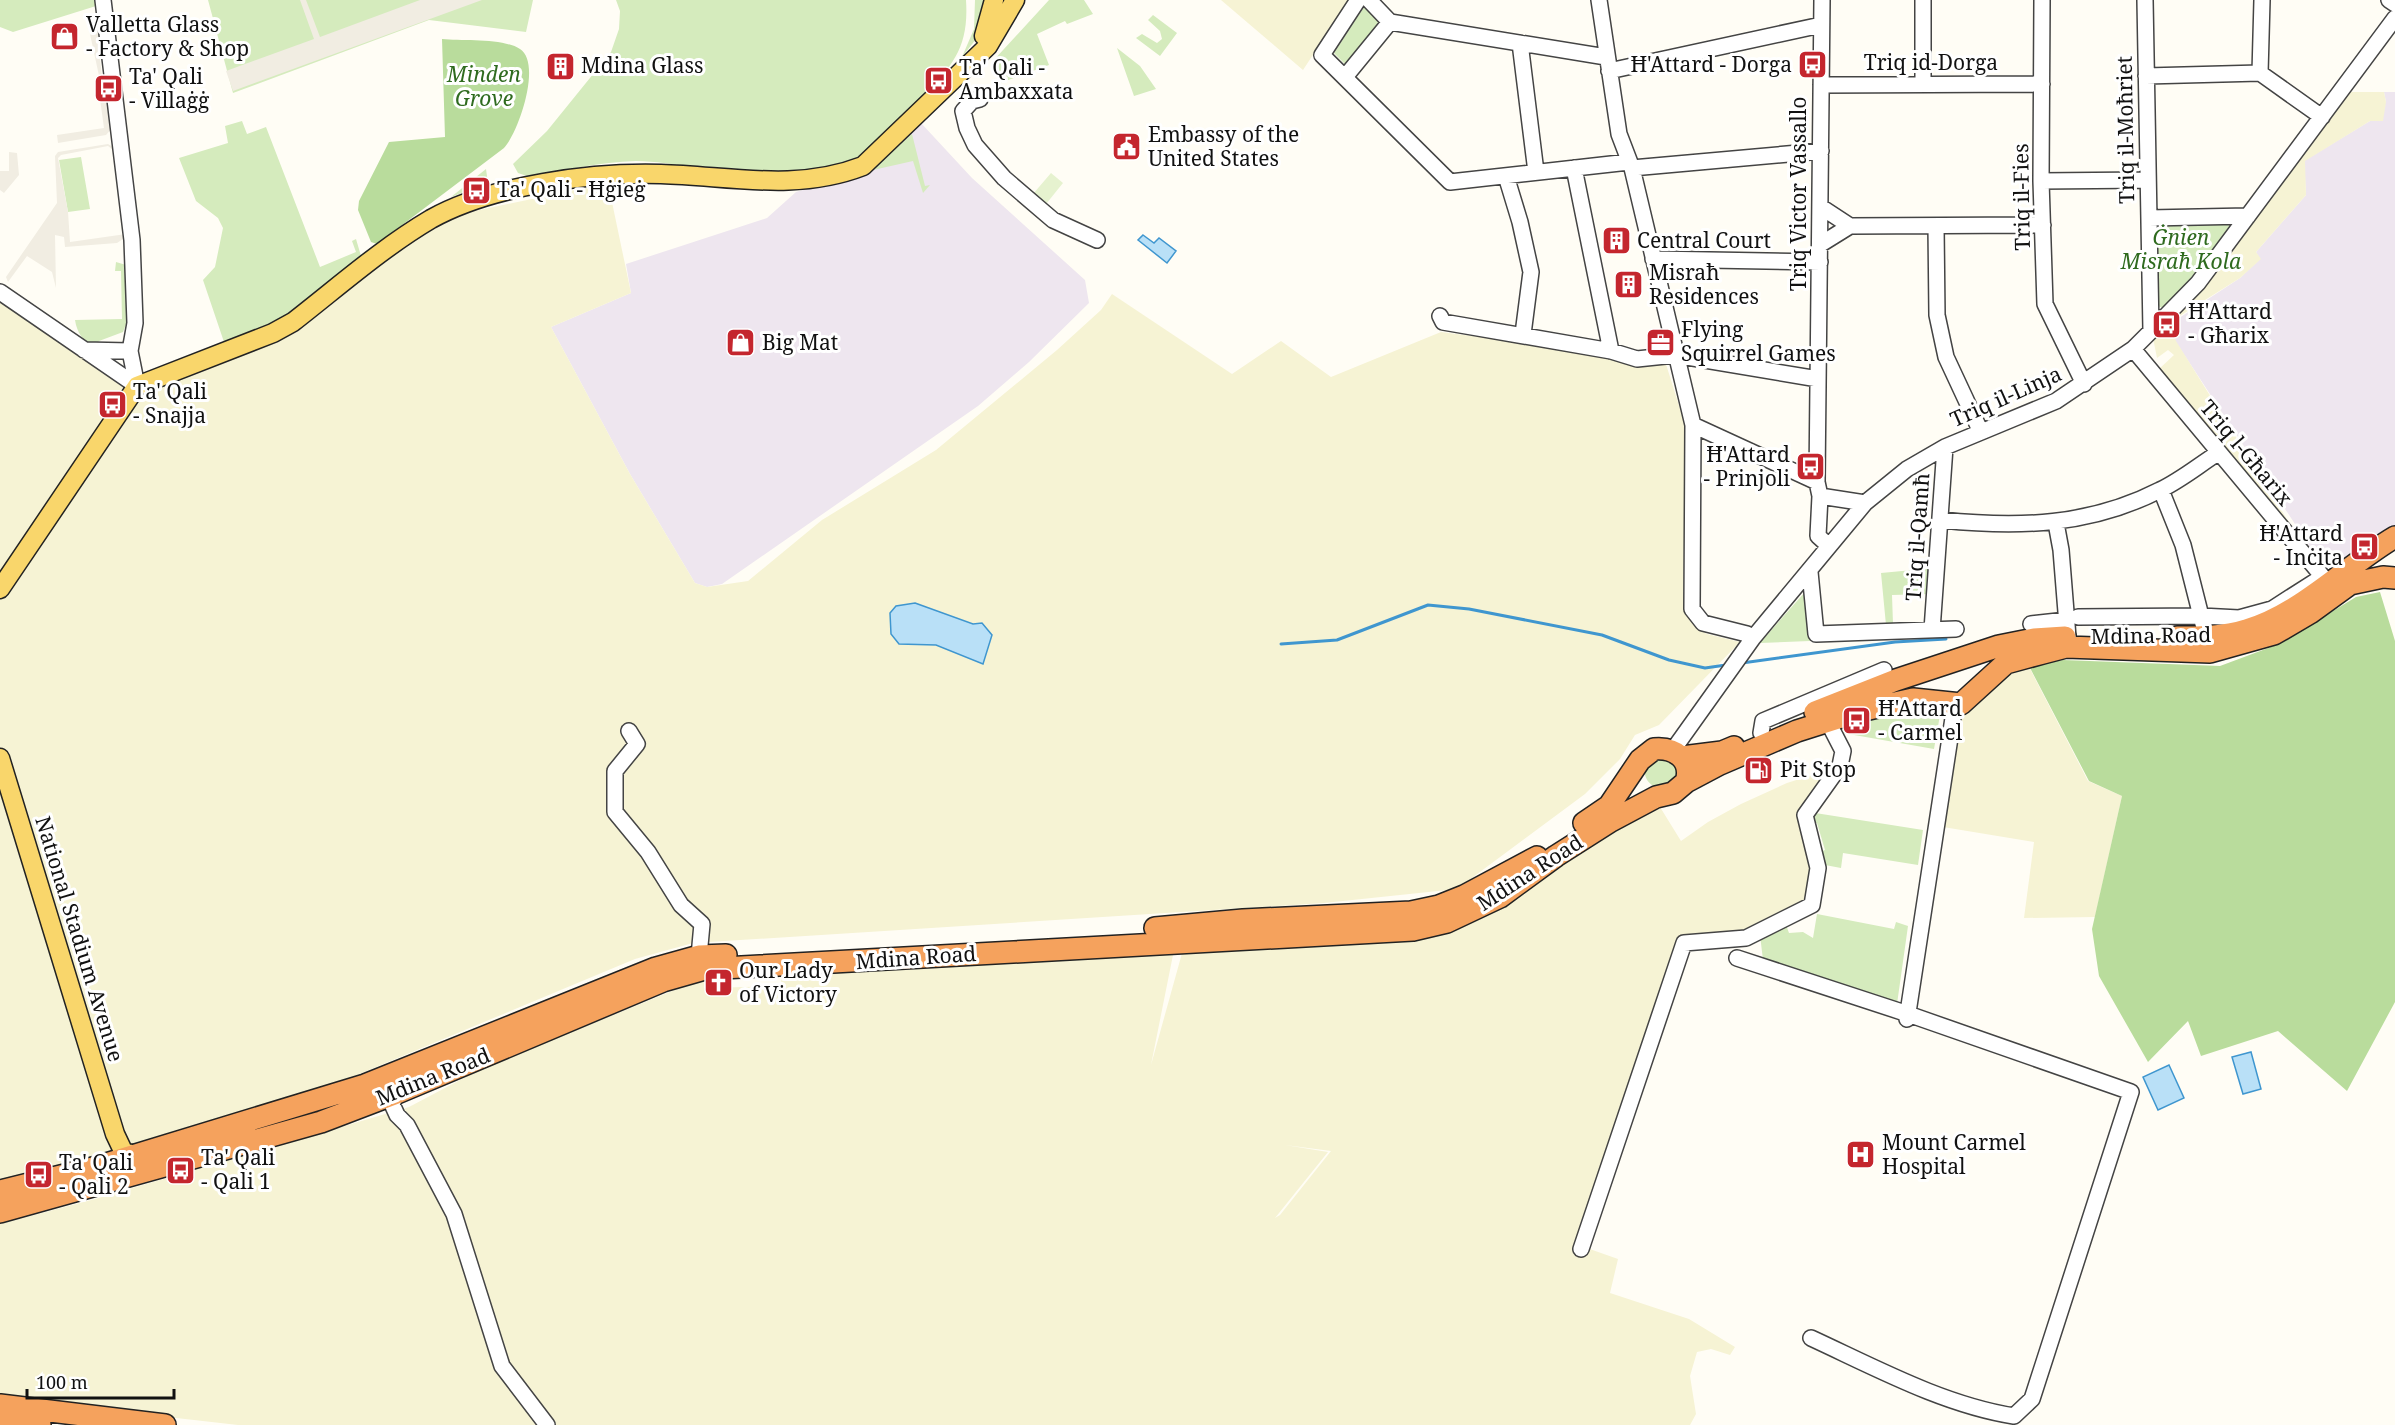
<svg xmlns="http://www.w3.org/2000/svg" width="2395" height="1425" font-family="'Noto Serif',serif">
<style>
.industrial{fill:#eee6ef}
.farmland{fill:#f6f3d4;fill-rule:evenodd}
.green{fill:#d5ebbd}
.forest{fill:#b9dc9c}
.pitch{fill:#e6f2cf}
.plaza{fill:#f1ede2}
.water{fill:#b9e0f7;stroke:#3f96cf;stroke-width:1.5}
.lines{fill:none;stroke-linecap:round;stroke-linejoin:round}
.stream{stroke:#3f96cf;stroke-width:3}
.minor-casing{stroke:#444;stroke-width:18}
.major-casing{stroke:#222;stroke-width:21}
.highway-casing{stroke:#222;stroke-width:24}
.minor{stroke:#fff;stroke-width:15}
.major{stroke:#f9d66b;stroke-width:18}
.highway{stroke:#f5a25d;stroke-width:21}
.labels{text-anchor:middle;stroke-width:6;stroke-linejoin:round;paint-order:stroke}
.poi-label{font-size:21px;fill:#111;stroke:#fff;text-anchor:start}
.street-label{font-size:21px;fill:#111;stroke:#fff}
.park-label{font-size:21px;font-style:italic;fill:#2f6b1f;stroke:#fff}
</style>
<rect width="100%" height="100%" fill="#fffdf5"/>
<path class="industrial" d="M2384,92h11v434l-70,44 -155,-237v-9l70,-46 20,-19 -4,-7 50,-57 -2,-34 66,-40 16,-19z
M921,123l51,55 113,102 4,23 -60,59 -51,44 -256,178 -15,3 -12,-4 -65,-109 -79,-147 80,-34 -5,-29 141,-46 29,-26 69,-21z"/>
<path class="farmland" d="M1221,0h128l-46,70z
M2351,92h33l2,10 -3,19h-13l-65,40 1,34 -50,57 5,7 -21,19 -65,41z
M608,183l23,110 -80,34 79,147 65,109 12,4 41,-6 74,-61 114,-70 121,-100 44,-40 11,-16 120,80 49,-33 50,36 110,-45 224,29 21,67 -3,172 14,28 10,6 33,8 -81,83 -24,10 -15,24 -35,35 -128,95 -133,14 -631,40 -58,16 -278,116 -222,71 -135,37v-882l136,95 136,-56 149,-107 44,-20z
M2170,324l6,17 119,191 -137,-162 16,-15 -6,-5 -11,8 -4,-20z
M2027,663l61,118 34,15 -27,121 -71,1 10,-76 -91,-15 15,-109 16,-10 27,-32z
M1837,767l-35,39 11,54 -8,44 -60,32 -58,3 -8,-3 -1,10 -94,301 34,12 -8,34 79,26 46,28 -5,8 -19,-6 -14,3 -7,24 6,38 -6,11h-1452l-238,-27v-174l95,-25 314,-92 72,-38 223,-91v10l78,-2 -2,-14 394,-22 -23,115 33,-119 252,-14 177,-101 47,-24 21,34 27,-19 33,-18 46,-21zM1285,1145l46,6 -51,64 -5,3 53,-66z"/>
<path class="green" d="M0,0h104l-8,6 -83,26 -13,-5z
M208,0h325l-7,32 -97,-12 -196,73z
M616,0h350c3,46 -12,64 -42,96 -19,21 -39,43 -63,59 -48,30 -113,17 -166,12 -19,-2 -40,-6 -59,-6 -36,1 -73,10 -109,15l-9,-3 -5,-9 34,-33 64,-79 8,-23 1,-18z
M975,0h14l-2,25 -25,32 12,-28z
M1049,0h35l9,14 -26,10 -2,-3 -28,13 12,31 -49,18 -8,-21z
M1364,7l17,15 -34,44 -13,-13z
M1153,15l24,18 -17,23 -24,-18 6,-4 15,9 5,-4 -2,-8 -12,-11z
M1117,48l23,18 16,23 -22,7z
M242,121l5,13 19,-7 54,140 36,-15 -4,-11 4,-2 5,17 -82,64 -55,22 -21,-62 12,-13 8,-39 -5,-10 -22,-17 -17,-43 49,-15 -3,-17z
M912,134l13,52 5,-1 -7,8 -10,-32 -40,9 -1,-2z
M81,157l9,52 -22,3 -9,-52z
M486,169l2,14 -37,14z
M2231,224l-48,66 -19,18 -7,-2 -1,-81z
M116,262l10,3 2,54 -5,13 -24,9 -5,6c-11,-6 -17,-14 -19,-27l47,-1 -1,-48h-6z
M1934,568l-3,26 -39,1 1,29 -7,1 -5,-52z
M1805,592l5,49 -50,2z
M1916,709l20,3 4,3 -6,34 -97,-17c12,-18 59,-20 79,-23z
M1664,755l14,15 -2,10 -19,8c-10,-5 -14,-12 -12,-23z
M1809,812l114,18 -5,35 -75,-12 -2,15 -16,-3 -3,-14 3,-1 -8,-27h-3z
M1817,914l77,15 2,-7 12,4 -11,78 -134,-44 -3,-25 25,-13 4,11 14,-1 10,6z"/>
<path class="forest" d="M442,39c21,2 61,-1 78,10 22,14 -1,83 -16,99l-127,96 -6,-2 -13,-32 1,-9 30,-59 56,-5z
M2380,592l15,49v361l-48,89 -69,-60 -77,25 -13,-35 -40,41 -49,-86 -7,-47 30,-133 -33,-15 -60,-115 34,-6 157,6 59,-22 77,-47z"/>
<path class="pitch" d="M1051,173l12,10 -17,21 -13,-10z"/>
<path class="plaza" d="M300,0h6l14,37 100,-37h62l-249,91 -7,-20 88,-32z
M87,20l8,3 5,8 1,7 -3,5 7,58 4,4 3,23 -6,7 -48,8 -1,-8 47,-7 -4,-29h4z
M108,144l5,3 4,6 -9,-7 -47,9 -3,3 10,54 2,30 56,-8 -3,5 -6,4 -52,4 -1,-10 -9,-2 1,53 -4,-16 -25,-16 -19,26 -2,-5 51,-74 -2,-47 3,-4z
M9,152l8,1 2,22 -15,18 -4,-3v-19h9z"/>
<path class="water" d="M1143,235l11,8 5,-5 17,13 -9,12 -29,-23z
M915,603l58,21 9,-1 10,12 -9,29 -47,-19 -37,-1 -8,-10 -1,-21 6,-7z
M2251,1052l10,37 -18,5 -11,-37z
M2169,1065l15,33 -26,12 -15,-33z"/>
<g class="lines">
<path class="stream" d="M1281,644l56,-4 91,-35 41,4 133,26 67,25 36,8 21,-3
M1742,663l153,-21 51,-3"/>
<defs>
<path id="minor" d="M103,0l29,240 3,83 -5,28 7,35
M1358,0l-36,55 128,127 179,-20
M1369,0l21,22 216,35
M1599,0l20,134 13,34 61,257 -1,184 11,14 44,11 6,4
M1822,0l-5,482 3,14 -2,40 10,9
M2042,0l-1,181 4,123 39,80
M2145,0l6,331
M2389,0l6,4
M1520,43l16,129
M1609,71l212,-46
M2260,73l2,-73
M2146,76l114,-3 62,44
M1345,77l45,-55
M1923,84v-84
M1821,85l221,-1
M980,99l-8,2 -9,10 4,17 8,17 29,33 49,42 44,20
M1574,168l37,183
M1632,168l189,-17
M1506,176l14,46 11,50 -8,62
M2041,181l107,-1
M1821,207l29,19
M2149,218l99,-2
M1936,226l1,89 9,42 34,73
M1821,244l29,-18 193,-1
M1653,259l167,3
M0,292l137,94
M1440,316l3,6 168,29 26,8 38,-4 143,24
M2133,349l195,234
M84,350l46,1
M1693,425l124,57
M2161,490l22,55 20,79
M1820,496l45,7
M1942,520c76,8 148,6 218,-30 21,-10 39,-25 58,-37
M2056,523l5,27 7,87
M1810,572l6,62 140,-5
M2078,617l123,-1 38,2 33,-9 50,-32
M2031,624l36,-4
M1932,630l13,-183
M629,731l8,13 -22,27v41l33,40 33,53 21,19 -3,32
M1761,733l2,-12 121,-51
M1673,750l80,-112 112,-135 42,-34 38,-22 111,-46 77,-52 18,-18 47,-48 197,-265
M1737,958l171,56 223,78 -99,307 -18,17c-70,-11 -138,-48 -203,-78
M1907,1019l48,-314
M397,1093l-5,11 5,11 10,10 47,89 48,152 45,59
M1581,1249l103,-306 62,-5 66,-33 6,-37 -13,-53 35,-49 3,-15 -16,-31"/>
<path id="major" d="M984,36l10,-36
M0,589l137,-203 136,-53 20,-11c45,-35 89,-74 138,-103 61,-34 161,-47 230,-45 69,2 135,18 202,-8l125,-120 27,-46
M0,758l115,376 9,19 15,2"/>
<path id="highway" d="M2177,637c23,0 47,0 69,-7 55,-16 100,-64 149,-93
M1815,712l81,-32 103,-34 35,-7 31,-2
M1682,757l40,-5 12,-5
M1584,823l25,-17 31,-46 14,-11c21,-2 39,11 32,33
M1155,928l88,-8 168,-8 28,-6 25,-10 73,-39
M0,1191l93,-23 272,-83 291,-117 43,-12 27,-1
M0,1212l321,-90 76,-29 266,-112 42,-12 708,-39 34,-8 53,-25 56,-41 55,-35 45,-24 17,-4 13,-11 34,-18 77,-33 63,-20 53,-12 48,5 45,-41 37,-10 23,-6 144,5 64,-18 36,-21 40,-29 33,-7 12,1
M0,1405l165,20
M0,1420l40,5"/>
</defs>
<use href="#minor" class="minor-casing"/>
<use href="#major" class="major-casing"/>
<use href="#highway" class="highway-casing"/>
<use href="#minor" class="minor"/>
<use href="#major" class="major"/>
<use href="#highway" class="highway"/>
</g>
<defs>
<symbol id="shop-square" viewBox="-11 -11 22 22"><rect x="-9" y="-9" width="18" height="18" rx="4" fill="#c4262e" stroke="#fff"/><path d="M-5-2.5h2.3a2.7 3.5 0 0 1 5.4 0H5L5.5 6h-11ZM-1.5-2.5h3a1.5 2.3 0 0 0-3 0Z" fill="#fff"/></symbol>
<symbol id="bus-square" viewBox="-11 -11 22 22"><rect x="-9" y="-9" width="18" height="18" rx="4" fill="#c4262e" stroke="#fff"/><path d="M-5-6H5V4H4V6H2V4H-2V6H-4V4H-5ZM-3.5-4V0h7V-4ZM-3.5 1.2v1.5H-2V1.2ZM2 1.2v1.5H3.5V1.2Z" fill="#fff"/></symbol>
<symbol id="building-square" viewBox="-11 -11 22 22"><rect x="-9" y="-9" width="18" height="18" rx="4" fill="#c4262e" stroke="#fff"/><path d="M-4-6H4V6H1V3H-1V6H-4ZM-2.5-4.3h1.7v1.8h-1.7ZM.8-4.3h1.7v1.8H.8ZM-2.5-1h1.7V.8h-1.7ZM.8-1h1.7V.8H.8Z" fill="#fff"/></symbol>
<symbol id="civic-square" viewBox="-11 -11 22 22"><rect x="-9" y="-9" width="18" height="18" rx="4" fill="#c4262e" stroke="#fff"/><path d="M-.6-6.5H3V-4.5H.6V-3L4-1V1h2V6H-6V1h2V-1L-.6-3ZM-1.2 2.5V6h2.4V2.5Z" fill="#fff"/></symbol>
<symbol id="office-square" viewBox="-11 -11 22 22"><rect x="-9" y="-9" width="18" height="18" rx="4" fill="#c4262e" stroke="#fff"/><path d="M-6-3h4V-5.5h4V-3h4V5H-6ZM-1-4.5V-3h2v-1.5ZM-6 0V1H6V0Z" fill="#fff"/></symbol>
<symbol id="fuel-square" viewBox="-11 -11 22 22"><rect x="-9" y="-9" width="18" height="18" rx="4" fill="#c4262e" stroke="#fff"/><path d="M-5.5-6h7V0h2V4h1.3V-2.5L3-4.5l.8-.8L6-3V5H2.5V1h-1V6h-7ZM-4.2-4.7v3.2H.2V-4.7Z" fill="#fff"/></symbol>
<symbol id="church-square" viewBox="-11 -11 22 22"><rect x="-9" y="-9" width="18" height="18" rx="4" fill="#c4262e" stroke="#fff"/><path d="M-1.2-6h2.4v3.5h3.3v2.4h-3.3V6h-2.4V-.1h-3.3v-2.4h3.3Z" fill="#fff"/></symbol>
<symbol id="hospital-square" viewBox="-11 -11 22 22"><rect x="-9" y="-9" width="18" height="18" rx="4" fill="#c4262e" stroke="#fff"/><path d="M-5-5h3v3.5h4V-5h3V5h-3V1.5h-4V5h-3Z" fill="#fff"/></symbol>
</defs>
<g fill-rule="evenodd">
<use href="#shop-square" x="48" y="20" width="33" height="33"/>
<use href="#bus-square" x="1796" y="48" width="33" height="33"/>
<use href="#building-square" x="544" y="50" width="33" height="33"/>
<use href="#bus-square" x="922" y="64" width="33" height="33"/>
<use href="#bus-square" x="92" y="72" width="33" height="33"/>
<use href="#civic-square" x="1110" y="130" width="33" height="33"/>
<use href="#bus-square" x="460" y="174" width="33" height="33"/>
<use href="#building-square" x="1600" y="224" width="33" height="33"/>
<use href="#building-square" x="1612" y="268" width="33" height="33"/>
<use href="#bus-square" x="2150" y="308" width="33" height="33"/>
<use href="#office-square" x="1644" y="326" width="33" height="33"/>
<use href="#shop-square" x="724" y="326" width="33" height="33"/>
<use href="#bus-square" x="96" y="388" width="33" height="33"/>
<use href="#bus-square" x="1794" y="450" width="33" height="33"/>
<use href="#bus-square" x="2348" y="530" width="33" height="33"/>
<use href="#bus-square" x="1840" y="704" width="33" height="33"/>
<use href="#fuel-square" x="1742" y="754" width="33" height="33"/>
<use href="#church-square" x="702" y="966" width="33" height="33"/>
<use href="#hospital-square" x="1844" y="1138" width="33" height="33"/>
<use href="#bus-square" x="164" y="1154" width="33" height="33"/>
<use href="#bus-square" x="22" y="1158" width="33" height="33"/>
</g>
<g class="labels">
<g class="poi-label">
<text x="86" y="32">Valletta Glass<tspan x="86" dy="24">- Factory &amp; Shop</tspan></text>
<text x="1792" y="72" text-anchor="end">Ħ'Attard - Dorga</text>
<text x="581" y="73">Mdina Glass</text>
<text x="959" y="75">Ta' Qali -<tspan x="959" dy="24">Ambaxxata</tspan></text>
<text x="129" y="84">Ta' Qali<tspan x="129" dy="24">- Villaġġ</tspan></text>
<text x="1148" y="142">Embassy of the<tspan x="1148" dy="24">United States</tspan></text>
<text x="497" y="197">Ta' Qali - Ħġieġ</text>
<text x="1637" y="248">Central Court</text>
<text x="1649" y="280">Misraħ<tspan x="1649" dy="24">Residences</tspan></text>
<text x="2188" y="319">Ħ'Attard<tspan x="2188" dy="24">- Għarix</tspan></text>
<text x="1681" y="337">Flying<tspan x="1681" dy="24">Squirrel Games</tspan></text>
<text x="762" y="350">Big Mat</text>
<text x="133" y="399">Ta' Qali<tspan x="133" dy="24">- Snajja</tspan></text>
<text x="1790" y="462" text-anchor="end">Ħ'Attard<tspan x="1790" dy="24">- Prinjoli</tspan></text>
<text x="2343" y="541" text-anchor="end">Ħ'Attard<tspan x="2343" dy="24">- Inċita</tspan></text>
<text x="1878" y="716">Ħ'Attard<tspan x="1878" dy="24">- Carmel</tspan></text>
<text x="1780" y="777">Pit Stop</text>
<text x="739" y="978">Our Lady<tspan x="739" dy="24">of Victory</tspan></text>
<text x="1882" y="1150">Mount Carmel<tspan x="1882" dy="24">Hospital</tspan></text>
<text x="201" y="1165">Ta' Qali<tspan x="201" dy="24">- Qali 1</tspan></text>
<text x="59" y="1170">Ta' Qali<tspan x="59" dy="24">- Qali 2</tspan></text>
</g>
<g class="street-label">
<text x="1931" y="70">Triq id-Dorga</text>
<text transform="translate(2126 130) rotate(-91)" y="7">Triq il-Moħriet</text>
<text transform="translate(1799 194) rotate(-90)" y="7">Triq Victor Vassallo</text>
<text transform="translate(2022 197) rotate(-91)" y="7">Triq il-Fies</text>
<text transform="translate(2006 397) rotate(-24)" y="7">Triq il-Linja</text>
<text transform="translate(2246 453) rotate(50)" y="7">Triq l-Għarix</text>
<text transform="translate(1918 537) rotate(-86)" y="7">Triq il-Qamħ</text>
<text transform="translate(2151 636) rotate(-1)" y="7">Mdina Road</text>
<text transform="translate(1530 873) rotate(-33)" y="7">Mdina Road</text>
<text transform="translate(79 939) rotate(73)" y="7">National Stadium Avenue</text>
<text transform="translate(916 958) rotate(-4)" y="7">Mdina Road</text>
<text transform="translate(433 1077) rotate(-22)" y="7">Mdina Road</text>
</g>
<g class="park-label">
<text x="484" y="82">Minden<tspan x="484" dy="24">Grove</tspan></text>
<text x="2181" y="245">Ġnien<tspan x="2181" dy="24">Misraħ Kola</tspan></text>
</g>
</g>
<path d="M27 1389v9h147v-9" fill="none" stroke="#111111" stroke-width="3"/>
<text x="36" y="1389" font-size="18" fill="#111111" stroke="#ffffff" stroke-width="4.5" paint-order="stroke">100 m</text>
</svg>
